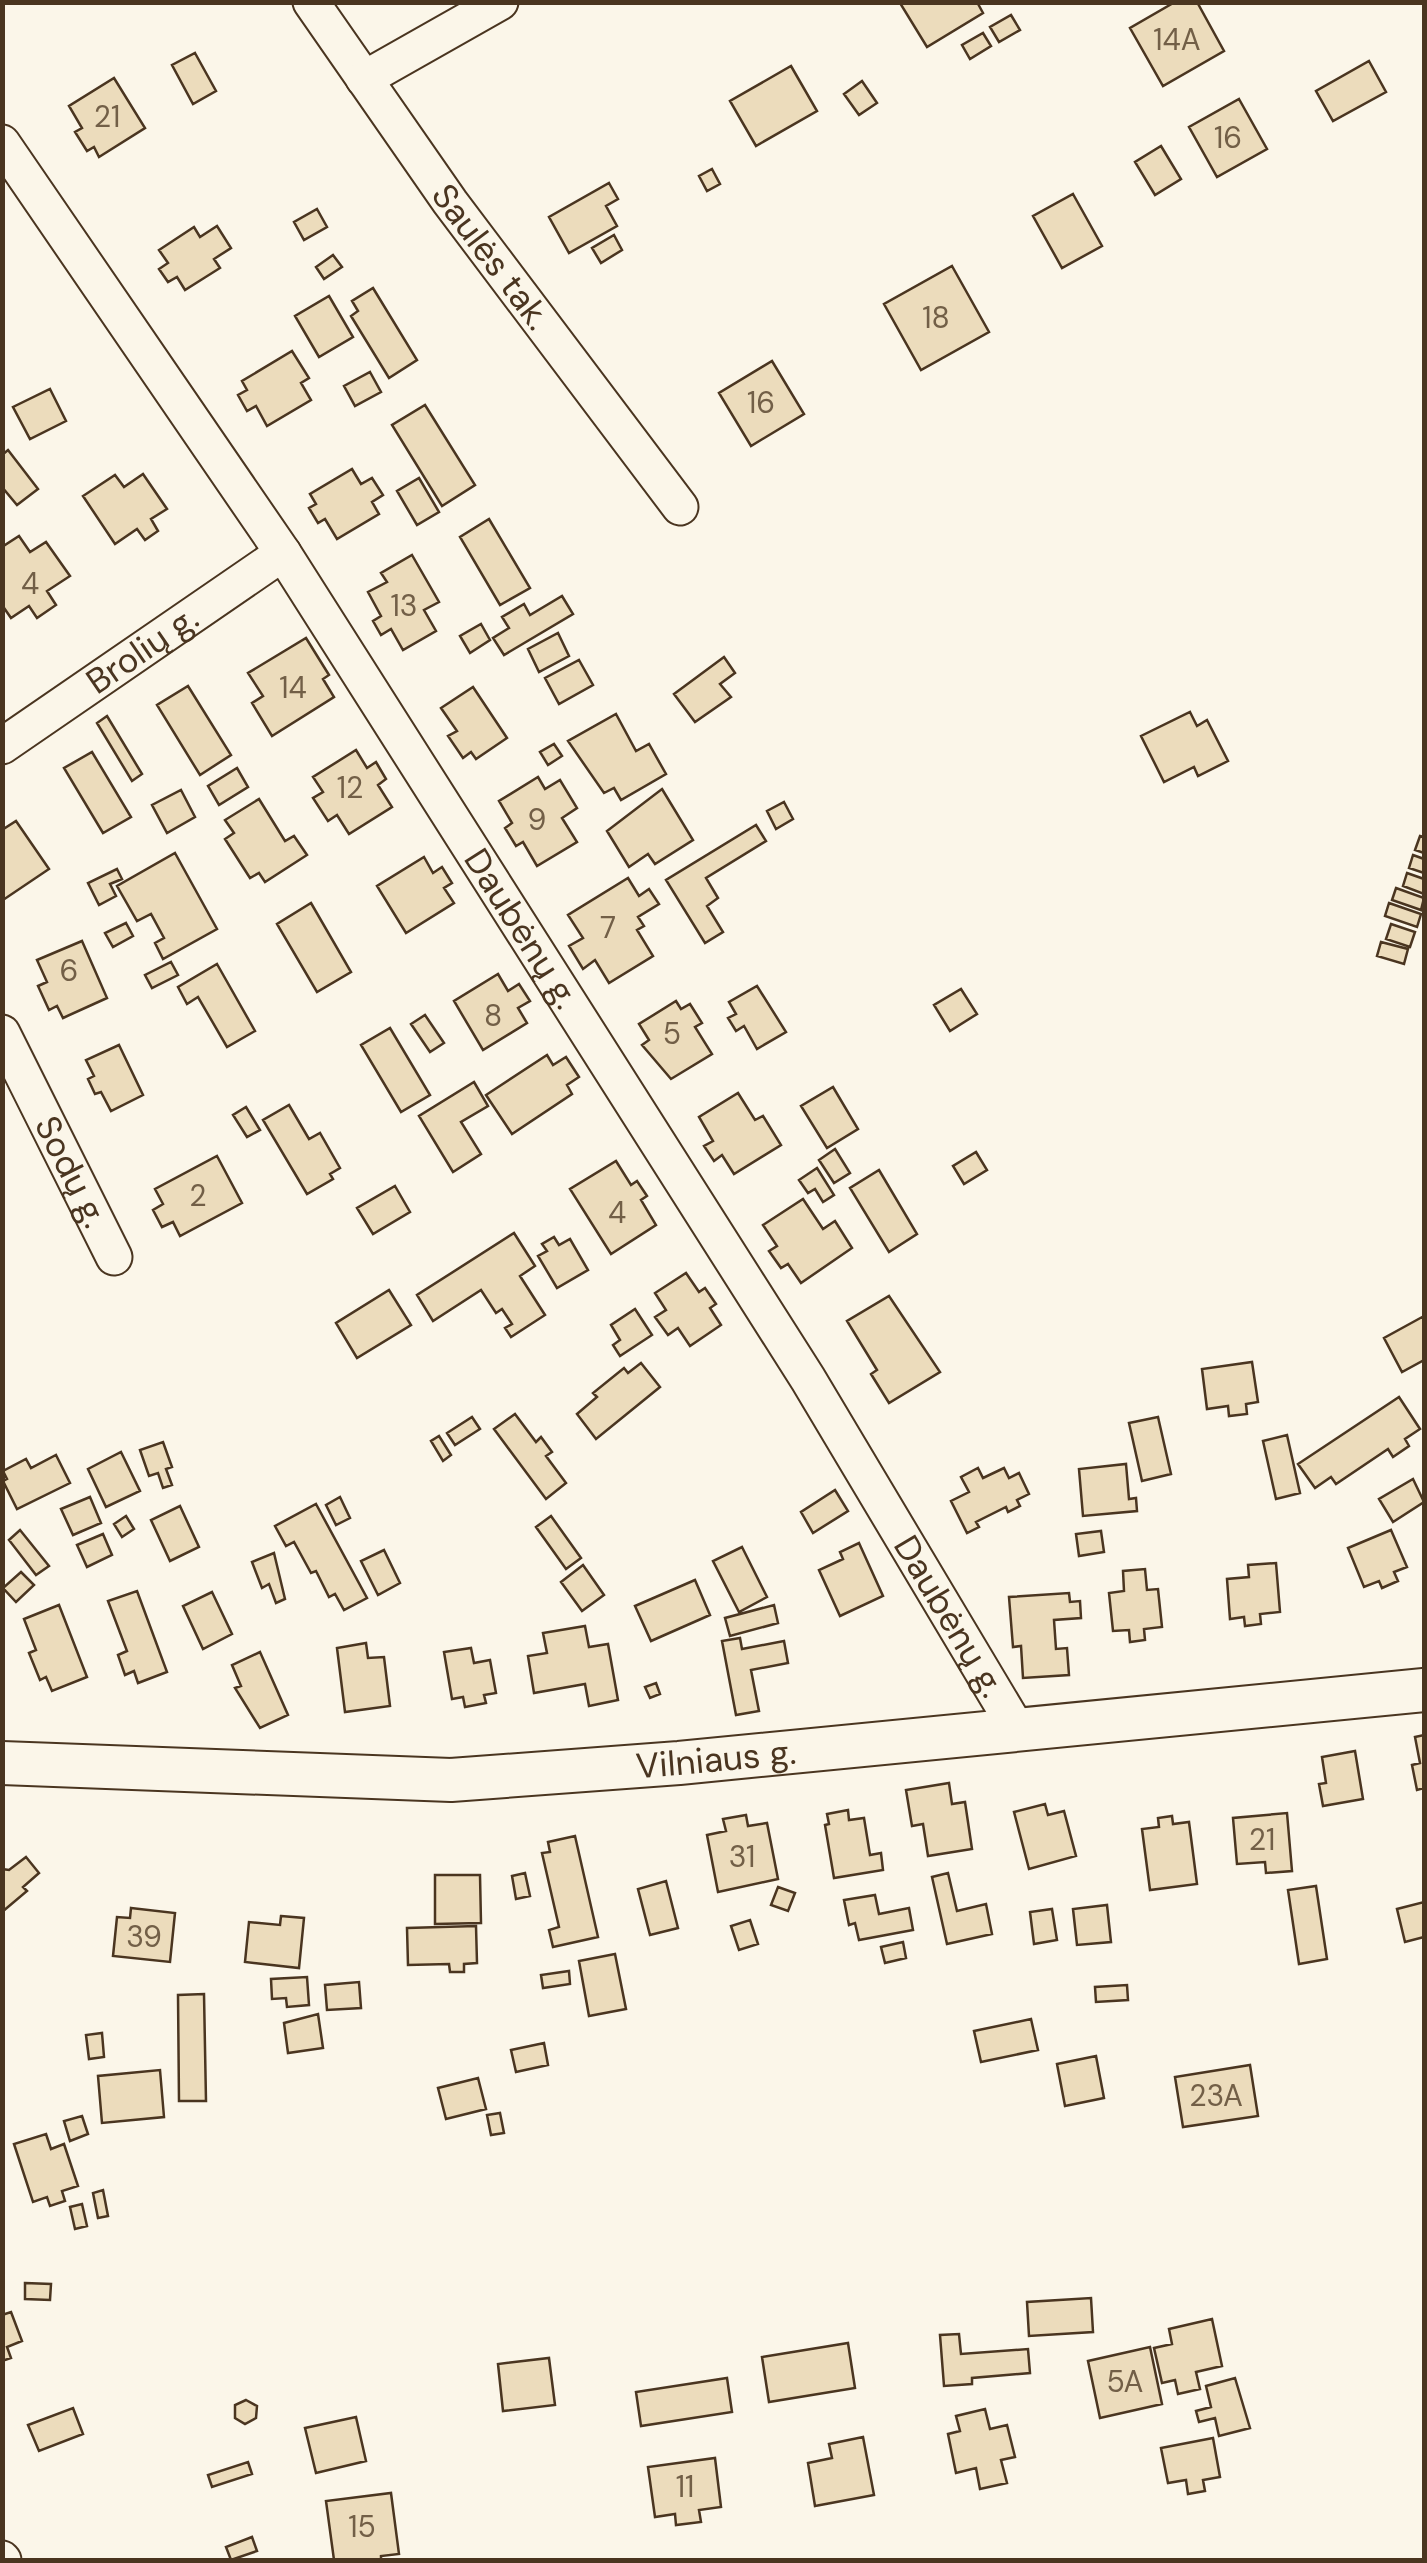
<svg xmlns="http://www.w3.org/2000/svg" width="1427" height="2563" font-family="'DM Sans',sans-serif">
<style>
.building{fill:#ecdcbc;stroke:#4a3520;stroke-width:2.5}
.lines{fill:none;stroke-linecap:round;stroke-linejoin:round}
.minor-casing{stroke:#4a3520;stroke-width:39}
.major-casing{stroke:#4a3520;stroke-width:46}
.minor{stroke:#fbf6e9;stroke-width:35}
.major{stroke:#fbf6e9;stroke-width:42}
.labels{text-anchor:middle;stroke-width:8;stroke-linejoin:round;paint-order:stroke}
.number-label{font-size:30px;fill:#725f47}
.street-label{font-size:35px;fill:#4a3520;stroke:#fbf6e9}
</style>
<rect width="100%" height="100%" fill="#fbf6e9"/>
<path class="building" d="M977,2l6,11 -56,34 -27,-44z
M1175,2h22l27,49 -61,35 -33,-58z
M1011,15l9,15 -21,12 -9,-15z
M983,33l8,13 -21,13 -8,-14z
M195,53l21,38 -23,13 -21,-39z
M1369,61l17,31 -53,29 -17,-30z
M791,66l26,45 -61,35 -26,-45z
M114,78l31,50 -46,29 -5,-10 -7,4 -12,-19 7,-4 -13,-22z
M862,81l15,22 -18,12 -15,-21z
M1239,99l28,50 -50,28 -28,-50z
M1161,146l20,33 -26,16 -20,-33z
M712,169l8,15 -13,7 -8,-15z
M609,183l9,16 -12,7 11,20 -48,27 -20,-36z
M1073,194l29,52 -40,22 -29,-52z
M317,209l10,18 -23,13 -10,-18z
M217,226l14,22 -17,11 6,9 -35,22 -8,-13 -9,5 -9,-13 9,-6 -9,-13 35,-23 6,10z
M614,235l8,15 -21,13 -9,-15z
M333,255l9,12 -18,12 -8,-12z
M952,266l37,66 -68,38 -37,-66z
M373,288l44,72 -28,18 -38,-62 7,-5 -6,-10z
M329,296l24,41 -34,20 -24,-41z
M292,351l17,27 -8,5 10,17 -44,26 -11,-20 -9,5 -9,-16 9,-5 -5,-9z
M772,361l32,53 -53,32 -32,-53z
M370,372l11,20 -26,14 -11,-20z
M50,389l16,32 -36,18 -17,-32z
M425,405l50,80 -33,21 -50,-81z
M8,450l30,39 -21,16 -15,-18v-32z
M352,469l9,15 11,-6 11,17 -11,7 7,12 -42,25 -12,-20 -7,4 -9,-15 7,-4 -6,-10z
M143,474l24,35 -16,10 7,12 -13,9 -8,-11 -22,15 -32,-48 32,-21 9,12z
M419,478l20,34 -22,13 -20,-34z
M489,519l41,69 -30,17 -40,-68z
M19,536l11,16 16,-10 24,34 -23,15 9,14 -19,13 -8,-12 -18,12 -9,-13v-58z
M412,555l27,47 -15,8 12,21 -33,19 -12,-21 -10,6 -8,-14 8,-5 -13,-24 19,-10 -6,-9z
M562,596l11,18 -69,41 -11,-17 16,-10 -7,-11 22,-13 6,11z
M481,624l9,16 -20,13 -10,-17z
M558,633l11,23 -30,16 -11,-23z
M306,638l23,37 -6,4 11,18 -62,39 -20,-33 11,-7 -15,-23z
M724,657l11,16 -15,11 11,13 -36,25 -21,-28z
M579,660l14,25 -34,19 -14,-26z
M188,686l43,69 -31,20 -43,-70z
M473,687l34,51 -31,21 -5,-7 -8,6 -15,-22 9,-5 -16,-23z
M1190,712l7,14 10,-6 21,41 -30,15 -4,-9 -30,15 -23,-46z
M616,714l20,37 13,-7 17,30 -45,26 -7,-12 -10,5 -36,-52z
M107,716l35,58 -10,7 -35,-58z
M554,744l8,12 -14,9 -8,-13z
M356,750l11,18 9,-6 10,17 -8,6 14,22 -43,27 -12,-19 -9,6 -15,-23 10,-6 -10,-15z
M92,752l39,65 -28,16 -39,-65z
M237,768l11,19 -29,18 -11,-19z
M538,777l7,12 15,-9 17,28 -15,10 15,24 -40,24 -14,-24 -7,4 -11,-18 7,-5 -13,-22z
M662,789l31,51 -38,24 -7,-10 -19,13 -22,-36z
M181,790l14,27 -28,16 -15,-28z
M259,799l26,42 9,-5 13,19 -42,27 -6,-9 -9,5 -25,-39 9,-6 -9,-13z
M784,802l9,17 -17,10 -9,-18z
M16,821l33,48 -46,31 -1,-70z
M756,825l10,16 -60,37 12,20 -11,8 16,26 -18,11 -39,-63z
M1420,836l4,1v16l-9,-3z
M175,853l42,76 -54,30 -8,-16 9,-5 -13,-24 -14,7 -20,-35z
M1413,855l11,4v14l-15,-5z
M424,857l9,16 9,-6 10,16 -8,5 10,15 -48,30 -29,-47z
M117,869l5,10 -12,5 6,12 -17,9 -11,-22z
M1407,873l17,6v15l-21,-8z
M628,878l11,18 10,-7 10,15 -21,13 6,9 -7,4 16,26 -44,27 -14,-23 -12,9 -14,-23 14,-8 -15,-23z
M1396,888l28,10 -3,12 -29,-10z
M311,903l40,69 -34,20 -40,-68z
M1389,903l32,11 -4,13 -32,-11z
M126,923l7,13 -20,11 -8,-14z
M1391,924l24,8 -5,15 -24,-8z
M82,941l25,57 -44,20 -6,-12 -8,4 -11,-24 9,-4 -10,-22z
M1381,942l27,7 -4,15 -27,-8z
M171,962l7,13 -26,13 -7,-13z
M217,964l38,67 -28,16 -29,-50 -11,7 -9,-17z
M498,974l10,17 11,-7 11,17 -12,7 9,15 -44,27 -29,-49z
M757,986l29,46 -29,17 -13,-23 -8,5 -8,-13 8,-4 -7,-12z
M961,989l16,25 -27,17 -16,-26z
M676,1001l5,8 9,-5 12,19 -7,4 17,27 -41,25 -29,-34 7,-5 -10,-16z
M425,1015l19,28 -14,9 -19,-28z
M390,1028l40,67 -29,17 -40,-67z
M119,1045l24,50 -32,16 -10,-19 -6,2 -7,-15 6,-3 -8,-16z
M547,1055l6,10 13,-8 13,20 -12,8 5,9 -60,40 -26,-39z
M474,1082l14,24 -27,16 20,32 -28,18 -34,-56z
M833,1087l25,42 -31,19 -26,-42z
M738,1093l17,27 8,-4 18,29 -47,29 -12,-19 -8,6 -10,-15 9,-5 -14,-24z
M289,1105l20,34 11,-6 20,35 -10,6 3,5 -26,15 -44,-74z
M246,1107l14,23 -13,7 -14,-22z
M835,1149l15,24 -16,10 -15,-23z
M976,1152l11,18 -23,14 -11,-18z
M217,1156l25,47 -62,33 -7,-14 -11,5 -9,-17 10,-6 -8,-15z
M616,1161l15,24 6,-4 10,15 -6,4 15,25 -45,29 -41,-65z
M817,1168l17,27 -11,7 -8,-13 -7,4 -9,-13z
M879,1170l38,64 -28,18 -39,-64z
M395,1186l15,26 -37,22 -16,-26z
M803,1199l20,30 12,-8 17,27 -51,35 -13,-19 -7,4 -12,-17 8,-5 -14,-21z
M514,1233l21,33 -15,10 25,39 -34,22 -6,-9 7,-4 -10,-15 -6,4 -15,-23 -48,31 -16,-26z
M554,1237l5,8 11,-6 18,31 -31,18 -19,-32 9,-5 -5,-7z
M686,1273l13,19 6,-4 11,16 -6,4 11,17 -31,21 -12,-18 -10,7 -13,-18 11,-7 -11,-17z
M389,1290l22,35 -54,33 -21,-35z
M889,1296l51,76 -51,31 -18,-29 6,-4 -30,-49z
M635,1309l17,26 -32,21 -7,-11 7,-5 -9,-15z
M1424,1316v44l-22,12 -18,-34z
M1252,1362l6,40 -12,2 1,10 -18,2 -1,-10 -21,3 -5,-40z
M641,1363l19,24 -64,52 -19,-25 20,-17 -4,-4 31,-25 4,5z
M1399,1397l21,32 -15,10 4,7 -16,11 -5,-8 -52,35 -5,-7 -16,11 -17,-24z
M515,1414l21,28 5,-5 11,15 -6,4 20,27 -20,16 -52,-70z
M472,1417l8,12 -25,16 -8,-12z
M1158,1417l13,57 -29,7 -13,-58z
M1287,1435l13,58 -24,6 -13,-58z
M439,1436l12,19 -8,6 -12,-20z
M163,1442l9,25 -6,2 6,16 -9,3 -5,-15 -9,3 -9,-26z
M121,1452l19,39 -34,16 -18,-38z
M56,1455l14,28 -53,26 -14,-28 4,-2 -4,-8 23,-12 5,9z
M1126,1464l3,35 7,-1 1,13 -54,5 -4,-47z
M978,1468l5,10 21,-10 5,10 10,-5 10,21 -12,6 3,6 -12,6 -2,-5 -30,15 3,5 -12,6 -16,-32 18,-9 -8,-15z
M1413,1479l11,23 -31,20 -14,-23z
M835,1490l13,21 -35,22 -12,-21z
M90,1497l11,26 -28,12 -12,-26z
M340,1497l10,21 -14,7 -10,-20z
M316,1504l51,94 -23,12 -9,-16 -6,3 -13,-26 -5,2 -17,-31 -8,4 -11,-20z
M180,1506l19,41 -29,14 -19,-41z
M126,1516l8,13 -12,8 -8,-13z
M551,1516l30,42 -15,11 -30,-42z
M20,1530l29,36 -13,9 -27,-35z
M1391,1530l16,37 -13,5 4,9 -16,7 -3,-7 -15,6 -16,-39z
M1101,1531l3,21 -25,4 -3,-22z
M103,1534l9,21 -25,12 -10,-22z
M859,1543l24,53 -43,20 -21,-46 24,-11 -3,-7z
M742,1547l25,50 -28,15 -26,-51z
M384,1550l16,33 -22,12 -17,-34z
M274,1553l11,46 -9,4 -7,-19 -7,4 -10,-26z
M1276,1563l4,49 -20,2 1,10 -16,2 -1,-9 -14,2 -3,-40 22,-2 -1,-12z
M583,1565l21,30 -22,16 -21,-29z
M1145,1569l2,21 11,-1 4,38 -18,2 1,11 -15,2 -1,-12 -16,1 -4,-38 15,-2 -1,-20z
M21,1572l13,13 -18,17 -13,-14z
M695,1580l15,35 -59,26 -16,-35z
M137,1591l30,81 -29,11 -4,-12 -9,4 -7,-20 9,-4 -19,-50z
M212,1592l20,42 -29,15 -20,-43z
M1069,1593l1,9 10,-1 1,17 -27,2 2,29 11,-1 2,27 -46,3 -2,-32 -8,1 -4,-50z
M59,1605l28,72 -35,14 -6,-14 -6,3 -11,-27 7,-3 -12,-31z
M774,1605l4,18 -48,13 -5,-18z
M585,1626l4,21 19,-3 10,56 -29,6 -4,-22 -51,9 -6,-37 19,-3 -4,-20z
M740,1638l2,11 42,-8 4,22 -37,7 8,41 -23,4 -14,-74z
M366,1643l2,15 16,-1 6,49 -45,6 -8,-64z
M471,1648l3,15 16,-3 6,33 -12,2 2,8 -21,4 -2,-10 -11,2 -8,-47z
M260,1652l28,63 -28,13 -25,-40 6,-2 -9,-21z
M656,1683l4,11 -10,4 -5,-11z
M1424,1735v53l-7,2 -5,-25 8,-2 -5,-26z
M1355,1751l8,48 -40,7 -4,-22 7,-1 -4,-26z
M949,1783l3,21 13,-2 7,47 -44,7 -5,-32 -11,2 -6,-36z
M1045,1804l3,11 16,-4 12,45 -47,13 -15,-57z
M848,1810l1,10 15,-2 6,37 11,-2 2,17 -49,8 -9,-53 4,-1 -2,-10z
M1287,1813l5,58 -26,2 -1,-11 -28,2 -4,-46z
M746,1815l2,11 19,-3 11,56 -60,13 -11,-57 19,-4 -3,-12z
M1172,1816l1,8 16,-2 8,62 -47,6 -8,-61 17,-2 -1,-9z
M575,1836l23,101 -45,10 -4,-17 10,-3 -17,-74 8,-1 -2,-10z
M26,1857l13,16 -16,14 4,4 -25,21v-43l7,1z
M525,1873l5,23 -14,3 -4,-23z
M948,1873l9,38 29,-7 6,30 -45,10 -15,-67z
M435,1875h45l1,48 -46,1z
M666,1881l12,47 -28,7 -12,-46z
M1316,1886l11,73 -28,5 -11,-74z
M778,1887l17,6 -7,18 -17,-6z
M875,1895l4,19 30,-6 4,22 -54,10 -4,-17 -6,2 -5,-25z
M1424,1902v35l-19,5 -8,-33z
M1107,1905l4,37 -34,3 -4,-36z
M131,1908l44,5 -5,49 -57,-6 4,-39 13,1z
M1052,1909l5,31 -23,4 -4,-32z
M281,1916l23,2 -5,50 -54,-6 4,-40 31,3z
M750,1920l8,24 -19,6 -8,-24z
M476,1926l1,37 -13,1v8h-14l-1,-8 -41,1 -1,-37z
M903,1942l3,16 -21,5 -4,-16z
M615,1954l11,55 -37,7 -10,-55z
M569,1971l1,13 -27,4 -2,-13z
M307,1977l2,28 -22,2 -1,-9 -14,1 -1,-20z
M359,1982l2,26 -34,2 -2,-25z
M1127,1985l1,15 -32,2 -1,-15z
M204,1994l2,107h-27l-1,-106z
M318,2014l5,34 -35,5 -4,-30z
M1031,2019l7,31 -57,12 -7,-31z
M102,2033l2,24 -15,2 -3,-24z
M544,2043l4,22 -32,7 -5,-22z
M1096,2056l8,42 -39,8 -8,-42z
M1250,2065l8,51 -75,11 -8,-50z
M160,2070l4,47 -62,6 -4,-47z
M478,2078l8,31 -40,10 -8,-31z
M500,2113l4,20 -13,2 -4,-20z
M82,2116l6,18 -18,7 -6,-20z
M46,2134l5,15 13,-5 14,42 -16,5 3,10 -15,5 -3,-9 -14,5 -19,-58z
M103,2190l5,26 -10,2 -5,-25z
M82,2204l5,22 -12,3 -5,-22z
M25,2283l26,1 -1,16 -25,-1z
M1091,2298l2,34 -64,4 -2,-34z
M11,2312l11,29 -15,6 4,11 -9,3v-46z
M1212,2319l10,47 -26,6 4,17 -22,5 -3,-14 -13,3 -8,-35 18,-4 -3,-15z
M959,2334l2,20 67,-5 2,24 -58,5v6l-28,2 -4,-51z
M848,2343l7,45 -86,14 -7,-45z
M1150,2347l12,57 -62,14 -12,-57z
M549,2358l6,47 -52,6 -5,-47z
M727,2378l5,34 -91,14 -5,-34z
M1235,2378l15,50 -31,8 -4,-18 -16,4 -3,-11 15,-4 -5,-21z
M246,2400l11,6 -1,12 -11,6 -10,-6v-13z
M73,2408l10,26 -44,17 -11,-26z
M985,2409l5,20 17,-4 8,32 -14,3 6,23 -27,6 -4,-21 -20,5 -8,-39 12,-3 -4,-15z
M356,2417l10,44 -50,12 -11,-45z
M863,2437l11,58 -59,11 -7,-43 24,-5 -3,-14z
M1213,2438l7,39 -17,3 2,11 -17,3 -2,-14 -18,3 -7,-35z
M715,2458l6,49 -22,3 2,12 -25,3 -1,-11 -20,3 -7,-50z
M248,2462l4,12 -40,13 -4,-12z
M391,2493l8,61 -18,2v4h-47l-8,-59z
M252,2537l5,14 -26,9 -5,-13z"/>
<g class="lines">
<defs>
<g id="minor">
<path id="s1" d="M311,2l139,200 230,305"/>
<path d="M364,79l136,-77"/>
<path id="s2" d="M2,143l281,410 525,826 210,352"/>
<path id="s3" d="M2,746l281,-193"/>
<path id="s4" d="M2,1033l112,224"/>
<path d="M2,2559l1,1"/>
</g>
<g id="major">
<path id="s5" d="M2,1763l449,17 228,-17 745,-73"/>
</g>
</defs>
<use href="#minor" class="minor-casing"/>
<use href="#major" class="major-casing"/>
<use href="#minor" class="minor"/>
<use href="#major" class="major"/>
</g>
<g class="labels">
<g class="number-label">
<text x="1177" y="50">14A</text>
<text x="107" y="127">21</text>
<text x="1228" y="148">16</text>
<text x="936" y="328">18</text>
<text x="761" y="413">16</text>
<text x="30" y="594">4</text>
<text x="404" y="616">13</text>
<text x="293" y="698">14</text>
<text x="350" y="798">12</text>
<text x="537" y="830">9</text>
<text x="608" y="938">7</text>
<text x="69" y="981">6</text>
<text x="493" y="1026">8</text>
<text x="672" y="1044">5</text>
<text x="198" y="1206">2</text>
<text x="617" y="1223">4</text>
<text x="1262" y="1850">21</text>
<text x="742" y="1867">31</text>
<text x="144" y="1947">39</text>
<text x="1216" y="2106">23A</text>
<text x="1125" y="2392">5A</text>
<text x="685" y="2497">11</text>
<text x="362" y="2537">15</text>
</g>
<g class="street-label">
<text dy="12" stroke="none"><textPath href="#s1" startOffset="312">Saulės tak.</textPath></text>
<text dy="12" stroke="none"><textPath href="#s3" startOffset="170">Brolių g.</textPath></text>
<text dy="12" stroke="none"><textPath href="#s2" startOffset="942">Daubėnų g.</textPath></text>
<text dy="12" stroke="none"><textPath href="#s4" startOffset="155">Sodų g.</textPath></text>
<text dy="12" stroke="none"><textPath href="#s2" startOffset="1752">Daubėnų g.</textPath></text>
<text dy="12" stroke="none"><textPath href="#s5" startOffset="715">Vilniaus g.</textPath></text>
</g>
</g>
<rect width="1427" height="2563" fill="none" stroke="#4a3520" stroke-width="10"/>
</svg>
